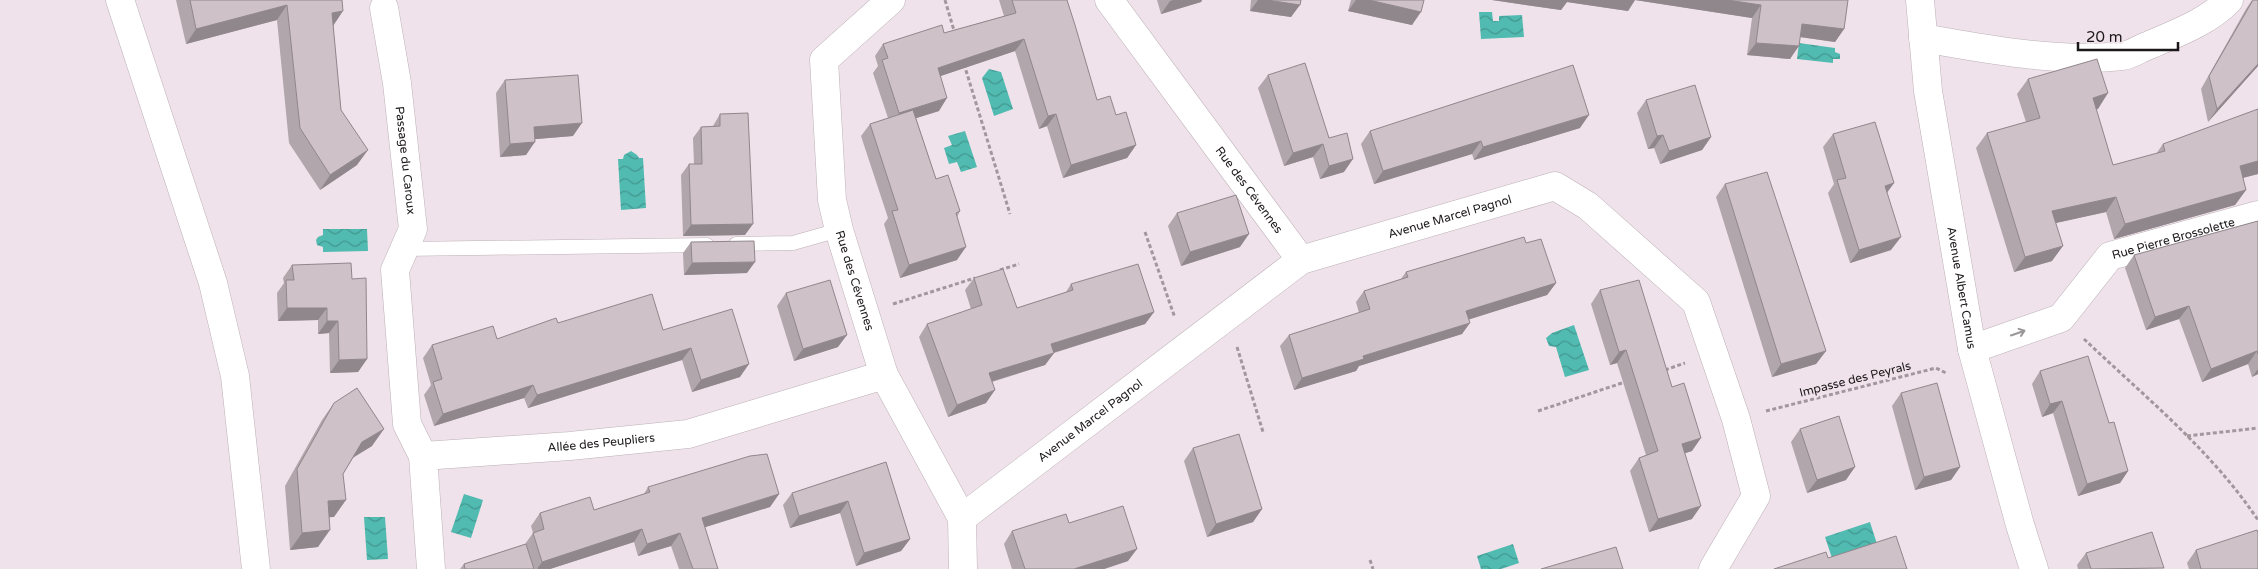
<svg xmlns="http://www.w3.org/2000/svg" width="2258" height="569" font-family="'Varela Round',sans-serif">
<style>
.water{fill:url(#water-waves)}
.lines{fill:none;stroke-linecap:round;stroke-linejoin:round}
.service-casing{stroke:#bcb0b6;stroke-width:15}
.minor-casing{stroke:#bcb0b6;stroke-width:29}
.tertiary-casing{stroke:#bcb0b6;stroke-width:29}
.path{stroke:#a2979d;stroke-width:3;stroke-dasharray:4 2.5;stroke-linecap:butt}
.service{stroke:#fff;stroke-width:14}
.minor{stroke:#fff;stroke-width:28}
.tertiary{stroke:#fff;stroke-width:28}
.wall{fill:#b1a6ac}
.shaded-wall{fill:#90878c}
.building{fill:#cec1c8;stroke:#90878c}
.oneway{stroke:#999798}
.labels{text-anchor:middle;stroke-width:4.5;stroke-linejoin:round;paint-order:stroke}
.street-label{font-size:12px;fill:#1c181a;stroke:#f0e2ea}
</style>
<defs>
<pattern id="water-waves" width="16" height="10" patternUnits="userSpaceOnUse" patternTransform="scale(1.25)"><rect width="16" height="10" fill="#51bbb1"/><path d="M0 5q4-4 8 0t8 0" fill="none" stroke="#42978f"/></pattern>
</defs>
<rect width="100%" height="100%" fill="#f0e2ea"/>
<path class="water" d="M1479,12h13l1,9h6v-5l23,-1 2,22 -43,2z
M1799,43l36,5v4l5,2v5h-7v4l-36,-4z
M989,69l12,3 12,37 -19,7 -12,-38z
M965,131l12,36 -16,5 -4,-10 -8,2 -5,-16 8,-3 -4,-9z
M631,151l6,4 2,3h4l3,50 -25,2 -3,-51h5l1,-4z
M323,229h44l1,22 -45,1v-5l-6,-2 -1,-5 2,-3 5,-2z
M1574,325l15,45 -24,7 -9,-30 -7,-1 -3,-8 6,-5z
M464,494l19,6 -12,38 -20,-6z
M364,517h21l3,42 -21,1z
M1870,522l7,22 -45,14 -7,-21z
M1513,544l6,19 -18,6h-20l-4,-13z"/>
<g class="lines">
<defs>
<path id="service" d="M736,244l57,-1 46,-13
M404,249l303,-4"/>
<g id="minor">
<path d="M120,0l93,283 22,93 21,193"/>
<path id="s1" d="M891,0l-67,60 8,140 7,30 45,145 78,143 1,51"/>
<path id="s2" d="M1109,0l192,260"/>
<path id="s3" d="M384,8l13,75 16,146 -18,41 12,154 16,32"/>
<path d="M1923,38c61,11 137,25 199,18 9,-1 17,-7 25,-10 28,-12 61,-24 82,-46"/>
<path id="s4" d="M1972,349l89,-31 49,-62 148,-41"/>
<path id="s5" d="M962,518l339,-258 254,-74 33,20 108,96 40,117 20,77 -43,73"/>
<path id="s6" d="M431,569l-8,-113 147,-10 118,-12 196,-59"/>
</g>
<g id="tertiary">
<path id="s7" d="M1920,0l8,91 44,258 48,176 14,44"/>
</g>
</defs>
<use href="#service" class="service-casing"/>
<use href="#minor" class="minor-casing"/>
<use href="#tertiary" class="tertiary-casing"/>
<path class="path" d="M945,0l10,34
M964,64l46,150
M1145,232l30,86
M1000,270l19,-6
M893,304l82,-26
M2084,339c60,57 127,111 174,181
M1237,347l26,85
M1665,370l20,-7
M1538,411l87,-29
M1766,411l170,-43 10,5
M2187,436l71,-8
M1370,560l3,9"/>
<use href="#service" class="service"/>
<use href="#minor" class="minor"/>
<use href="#tertiary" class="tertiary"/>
</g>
<path class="wall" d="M176,0h166l-9,26 8,84 16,55 -37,25 -31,-47 -12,-123 -91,24z
M999,0h68l30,100 19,15 20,30 -9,13 -64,20 -16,-52 -8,3 -24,-78 -75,25 -1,35 -23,7 20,61 24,32 -3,6v43l-57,18 -16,-54 4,-6 -27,-82 9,-12 18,-6 -15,-45 5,-7 -3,-10 8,-12 61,-11 60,-17z
M1157,0h45l-1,2 -40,12z
M1251,0h50l-10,17 -41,-6z
M1351,0h73l-12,25 -64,-14z
M1492,0h356l-4,29 -9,13 -35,-5 -10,22 -43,-4 5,-37 -117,-18 -7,11 -61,-9 -6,8z
M2252,0l6,66 -50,56 -7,-33 45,-80z
M1268,75l61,63 15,34 -24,7 -7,-22 -29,9 -26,-78z
M2028,79l70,30h-2l17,56 43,-11 7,-10 95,-35v65l-15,4 3,12 -11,15 -121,34 -8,-27 -50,11 -4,38 -38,11 -38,-124 11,-15 39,-11 -9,-28z
M505,80l68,56 -38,3 -9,16 -26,2 -4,-64z
M1646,100l65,37 -9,13 -42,14 -6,-16 -6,1 -11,-36z
M720,114l25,121 -62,1 -2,-61 8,-11h5l-1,-26 8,-11 12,-1z
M1580,128l-106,32 -2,-6 -98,30 -13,-40 9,-13z
M1833,134l61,49 -7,10 4,57 -41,13 -22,-70 6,-9 -11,-37z
M1725,184l101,167 -10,13 -44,13 -56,-180z
M1177,213l63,34 -59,19 -13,-40z
M2258,221v153l-6,3 -4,-13 -46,18 -23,-63 -33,11 -21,-62 9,-13z
M691,242l56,31 -63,2 -1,-22z
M1526,243l30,40 -9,12 -78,24 -7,15 -103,32 -3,5 -62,19 -14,-44 9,-11 70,-22 -3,-11 8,-11 37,-12 5,-7z
M292,265l60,14 15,80 -9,13 -28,1 -1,-40 -11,1v-14l-40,1 -1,-28 7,-10 -1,-5z
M974,278l43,30 49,-16 5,-8 83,28 -9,12 -91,29 -9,12 -53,17 -6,21 -38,14 -29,-80 8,-13 44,-15 -6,-19z
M1600,290l72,97 20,64 -7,2 7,66 -43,13 -19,-61 9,-13 7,-3 -29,-92 -7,2 -19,-61z
M786,293l52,54 -44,14 -17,-55z
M558,323l105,7 77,47 -48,15 -10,-32 -154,48 -4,-10 -90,28 -10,-31 7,-10 -8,-27 9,-13 65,-6z
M2040,371l69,52 19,48 -8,12 -42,13 -25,-83 -11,4 -10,-33z
M1901,393l59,74 -9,13 -36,10 -23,-84z
M334,403l38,43 -19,12 -10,16 -9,43h-5l-11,30 -28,3 -5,-64 37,-66z
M1800,429l46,51 -39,13 -16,-51z
M1193,448l69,61 -9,13 -46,15 -23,-76z
M886,462l24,77 -9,12 -45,15 -16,-53 -50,15 -7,-23 9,-12z
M648,487l131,7 -9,13 -65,20 13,42h-39l-8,-23 -33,10 -4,-14 -84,27h-90l4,-5 61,-20 8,-11 -2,-7 9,-13 54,-3 50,-16z
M1069,523l59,38 -24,8h-92l-8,-25 8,-13z
M2196,550l62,19h-69l-2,-6z
M2086,553l78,15 -86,1 -1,-4z"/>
<path class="shaded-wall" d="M1173,0h29l-1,2 -40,12 9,-13z
M1258,0h9l33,5 -9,12 -41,-6z
M1356,0h13l52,12 -9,13 -64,-14z
M1492,0h235l34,5 -9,13 -117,-18 -7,11 -61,-9 -6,8z
M287,5l-10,15 -91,24 10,-15z
M343,11l-10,15 -1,-13z
M1802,24l42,5 -9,13 -42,-6z
M1024,39l-9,12 -86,29 9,-12z
M1756,43l43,3 -9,13 -43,-4z
M2258,64v2l-50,56 9,-13z
M2108,93l-10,16 -16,5 11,-16z
M947,98l-8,13 -48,15 8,-13z
M1056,114l-9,12 -8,3 9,-13z
M1589,115l-9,13 -106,32 9,-13z
M582,123l-9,13 -48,4 9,-13z
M1663,135l-9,13 -6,1 9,-13z
M1711,137l-9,13 -42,14 9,-13z
M1481,141l-9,13 -98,30 9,-13z
M535,142l-9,13 -26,2 10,-13z
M1323,144l-10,13 -29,9 9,-13z
M1136,145l-9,13 -64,20 8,-13z
M368,150l-11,15 -37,25 10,-15z
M1353,159l-9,13 -24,7 9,-13z
M2258,161v13l-28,7 10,-15z
M1894,183l-10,13 1,-10z
M2246,190l-11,15 -121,34 11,-15z
M2116,197l-10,15 -64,14 10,-15z
M753,224l-8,11 -62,1 8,-11z
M1249,234l-9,13 -59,19 9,-14z
M1901,237l-10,13 -41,13 9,-13z
M2063,246l-11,15 -38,11 11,-15z
M966,247l-9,13 -57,18 9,-13z
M755,262l-8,11 -63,2 8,-12z
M1556,283l-9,12 -89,28 8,-12z
M2189,306l-10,13 -33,11 9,-13z
M287,308h40l-9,12 -40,1z
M1154,312l-9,12 -102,32 8,-12z
M327,321h11l-9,12 -11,1z
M1470,323l-8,11 -103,32 -3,5 -62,19 8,-12 61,-22z
M847,335l-9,12 -44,14 9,-12z
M691,348l-9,12 -154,48 9,-13z
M1626,350l-9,13 -7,2 9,-13z
M1826,351l-10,13 -44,13 9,-13z
M2257,351l-9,13 -46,18 9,-13z
M1054,353l-9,12 -65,20 9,-12z
M367,359l-9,13 -28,1 9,-13z
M749,364l-9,13 -48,15 9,-12z
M2258,369v5l-6,3z
M533,385l-9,13 -90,28 9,-12z
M995,390l-9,13 -38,14 9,-12z
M2062,401l-9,12 -11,4 8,-13z
M384,429l-12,17 -22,13 12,-17z
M1701,438l-9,13 -19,6 9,-13z
M1855,467l-9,13 -39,13 10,-13z
M1960,467l-9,13 -36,10 9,-13z
M2128,471l-8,12 -42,13 9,-12z
M779,494l-9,13 -77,24 9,-13z
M346,500l-12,17 -18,1 12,-17z
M848,501l-8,12 -50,15 9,-12z
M1701,506l-9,13 -43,13 9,-13z
M1262,509l-9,13 -46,15 9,-13z
M642,529l-8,13 -84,27h-13l5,-7z
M330,530l-12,17 -28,3 12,-17z
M680,533l-9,13 -33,10 9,-12z
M910,539l-9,12 -45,15 8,-13z
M1137,549l-9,12 -24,8h-30z"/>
<path class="building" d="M190,0h152l1,11 -11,2 9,97 27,40 -38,25 -30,-47 -13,-123 -91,24z
M1012,0h55l8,25 22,75 13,-4 6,19 10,-3 10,33 -65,20 -15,-51 -8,2 -24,-77 -86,29 9,30 -48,15 -17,-53 6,-2 -5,-14 59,-19 2,8 72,-20z
M1267,0h34l-1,5z
M1369,0h55l-3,12z
M1727,0h121l-4,29 -42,-5 -3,22 -43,-3 5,-38z
M2253,0h5v64l-41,45 -8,-33z
M2097,59l11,34 -15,5 20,67 52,-14 -2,-7 95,-35v52l-18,5 6,24 -121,34 -9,-27 -64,14 11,35 -38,11 -38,-124 53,-15 -12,-39z
M1305,63l24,75 18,-5 6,26 -24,7 -6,-22 -30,9 -25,-78z
M1573,65l16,50 -106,32 -2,-6 -98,30 -13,-40z
M578,75l4,48 -48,4 1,15 -25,2 -5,-64z
M1695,85l16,52 -42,14 -6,-16 -6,1 -11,-36z
M913,110l23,69 12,-4 12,36 -4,2 10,34 -57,18 -17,-54 6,-1 -28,-86z
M748,113l5,111 -62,1 -2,-61h13l-1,-37 19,-1v-12z
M1875,122l19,61 -9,3 16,51 -42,13 -22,-70 9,-2 -13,-44z
M1767,172l59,179 -45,13 -56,-180z
M1236,195l13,39 -59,18 -13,-39z
M2258,221v133l-1,-3 -46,18 -22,-63 -34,11 -21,-62z
M1524,237l2,6 15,-4 15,44 -90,28 4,12 -107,33 1,3 -62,19 -13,-43 81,-26 -6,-18 44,-14 -2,-5z
M754,241l1,21 -63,1 -1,-21z
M351,263l1,16 14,-1 1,81 -28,1 -1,-39h-11v-13h-40l-1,-28h8l-2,-15z
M1138,264l16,48 -103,32 3,9 -65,20 6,17 -38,15 -30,-81 55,-19 -8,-27 29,-9 14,39 56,-18 -2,-6z
M830,280l17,55 -44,14 -17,-56z
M1639,280l33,107 12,-4 17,55 -19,6 19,62 -43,13 -19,-61 19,-7 -32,-101 -7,2 -19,-62z
M652,294l11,36 69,-21 17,55 -48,16 -10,-32 -154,47 -4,-10 -90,29 -10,-32 9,-3 -10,-34 61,-19 4,13 59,-21 2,5z
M2088,356l21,67 5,-1 14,49 -41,13 -25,-83 -12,3 -10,-33z
M1937,383l23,84 -36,10 -23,-84z
M357,388l27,41 -22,13 -19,32 3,26 -18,1 2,29 -28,3 -5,-64 37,-66z
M1839,416l16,51 -38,13 -17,-51z
M1239,434l23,75 -46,15 -23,-76z
M767,454l12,40 -77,24 16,51h-25l-13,-36 -33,11 -5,-15 -100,33 -9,-29 11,-4 -4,-16 50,-16 4,13 56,-18 -2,-5 102,-31z
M886,462l24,77 -46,14 -16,-52 -49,15 -7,-23z
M1123,506l14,43 -63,20h-49l-13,-38 54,-17 3,9z
M2257,530l1,3v36h-57l-5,-19z
M2152,532l12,36 -73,1 -5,-16z
M1896,536l11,33h-133l52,-17 2,6z
M526,544l8,25h-69l-1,-5z
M1616,547l7,22h-82z"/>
<defs><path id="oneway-shaft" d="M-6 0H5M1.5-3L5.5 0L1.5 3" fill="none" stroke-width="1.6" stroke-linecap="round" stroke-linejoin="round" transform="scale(1.25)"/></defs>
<use class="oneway" href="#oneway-shaft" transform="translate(2018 333) rotate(-19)"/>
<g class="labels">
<g class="street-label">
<text dy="4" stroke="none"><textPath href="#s3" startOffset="154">Passage du Caroux</textPath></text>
<text dy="4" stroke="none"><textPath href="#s2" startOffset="236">Rue des Cévennes</textPath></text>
<text dy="4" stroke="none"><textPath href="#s5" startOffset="581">Avenue Marcel Pagnol</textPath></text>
<text dy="4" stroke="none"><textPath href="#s4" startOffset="239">Rue Pierre Brossolette</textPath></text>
<text dy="4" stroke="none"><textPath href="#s1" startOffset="314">Rue des Cévennes</textPath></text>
<text dy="4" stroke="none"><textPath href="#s7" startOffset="291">Avenue Albert Camus</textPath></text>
<text transform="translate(1855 379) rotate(-14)" y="4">Impasse des Peyrals</text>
<text dy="4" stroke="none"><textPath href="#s5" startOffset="161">Avenue Marcel Pagnol</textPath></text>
<text dy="4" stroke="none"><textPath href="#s6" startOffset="292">Allée des Peupliers</textPath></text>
</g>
</g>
<path d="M2078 42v8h100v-8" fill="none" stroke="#1c181a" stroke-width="2.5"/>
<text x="2086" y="42" font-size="15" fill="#1c181a" stroke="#f0e2ea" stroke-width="4" paint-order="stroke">20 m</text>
</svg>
